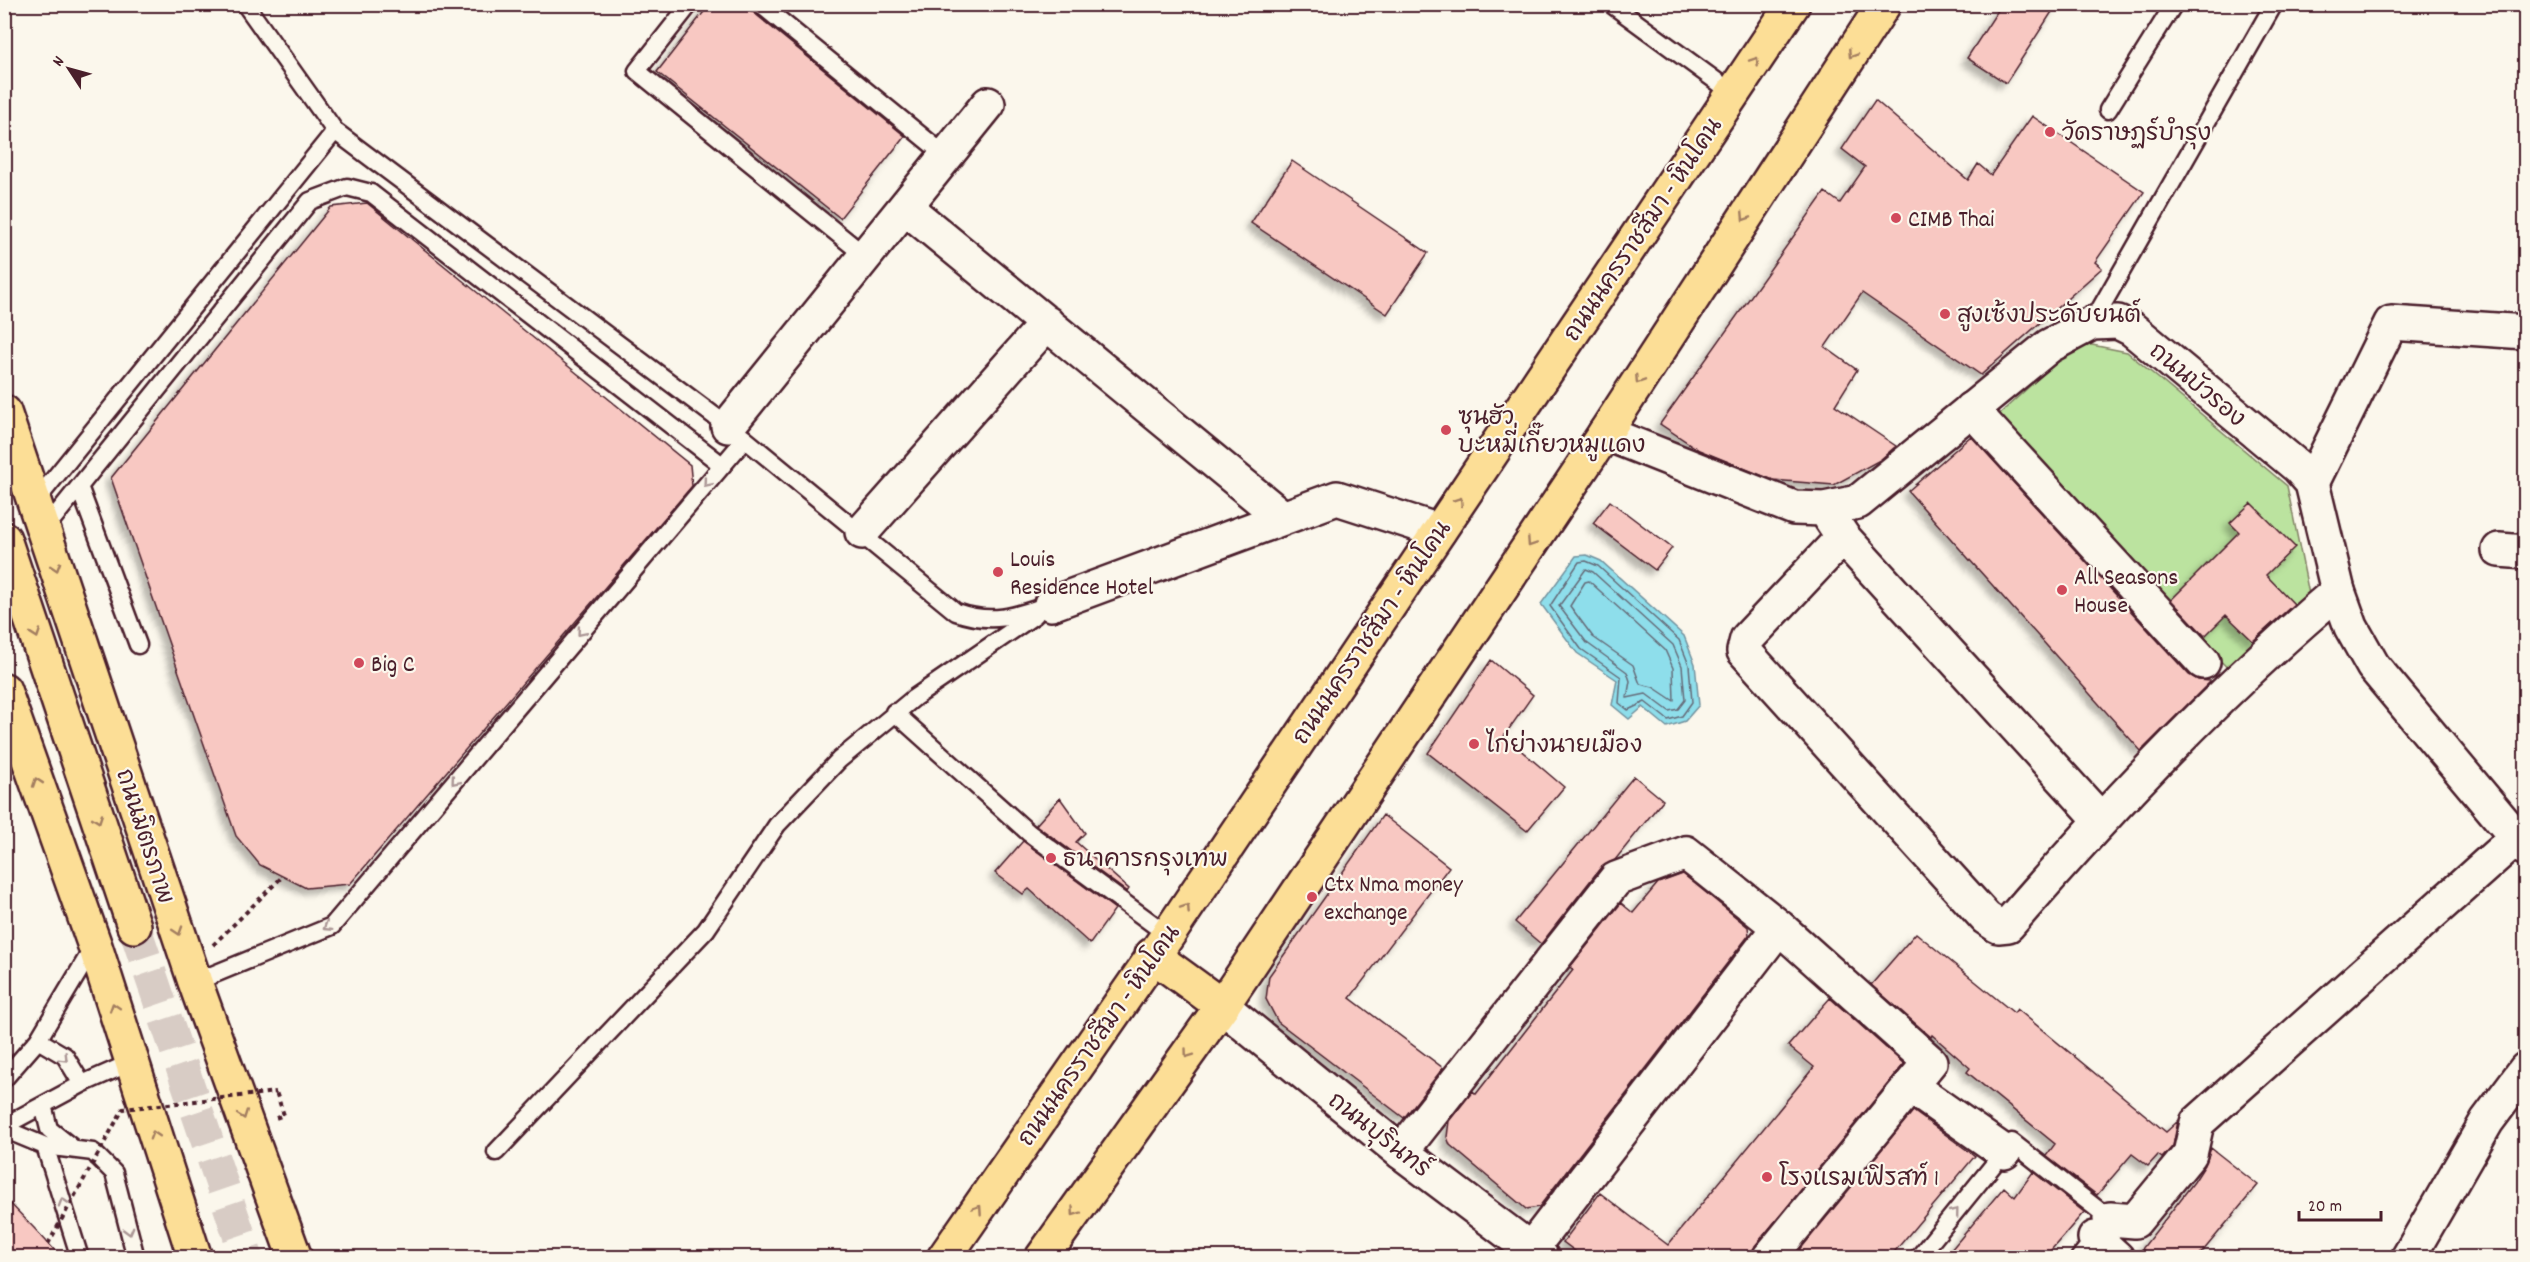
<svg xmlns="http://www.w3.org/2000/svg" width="2530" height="1262" font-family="Dekko,'Playpen Sans Thai',sans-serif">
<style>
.green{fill:#bbe39f;stroke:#828165;stroke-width:1.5}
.water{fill:#8edeeb;stroke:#73929e;stroke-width:1.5}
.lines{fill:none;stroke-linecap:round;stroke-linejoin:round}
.shore{stroke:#656b78;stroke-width:1.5}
.building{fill:#f8c8c2;stroke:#4a1f2b;stroke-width:1.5;filter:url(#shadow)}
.highway-tunnel{stroke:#d8ccc5;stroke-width:33;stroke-dasharray:33 16;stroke-linecap:butt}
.lane-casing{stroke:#4a1f2b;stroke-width:21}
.street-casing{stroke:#4a1f2b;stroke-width:38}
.secondary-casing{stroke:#4a1f2b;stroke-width:38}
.primary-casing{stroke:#4a1f2b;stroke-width:38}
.highway-casing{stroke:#4a1f2b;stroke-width:38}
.path{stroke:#4a1f2b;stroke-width:4;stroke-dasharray:4.5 4.5;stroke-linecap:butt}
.lane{stroke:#fbf7ec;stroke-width:16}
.street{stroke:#fbf7ec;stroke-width:33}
.secondary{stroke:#fbf7ec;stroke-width:33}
.primary{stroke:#fcde96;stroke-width:33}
.highway{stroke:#fcde96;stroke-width:33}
.path-bridge{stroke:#4a1f2b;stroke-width:4;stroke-dasharray:4.5 4.5;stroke-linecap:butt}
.oneway{stroke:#a37e60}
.oneway2{stroke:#ab9695}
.poi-dot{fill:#d1495b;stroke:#fbf7ec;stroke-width:2}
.labels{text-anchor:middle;stroke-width:4.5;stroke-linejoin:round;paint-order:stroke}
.poi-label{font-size:24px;fill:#4a1f2b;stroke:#fbf7ec;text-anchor:start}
.street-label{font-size:24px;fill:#4a1f2b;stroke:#fbf7ec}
</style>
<defs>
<filter id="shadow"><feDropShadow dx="-5.5" dy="5.5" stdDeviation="3" flood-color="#0004"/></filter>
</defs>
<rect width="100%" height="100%" fill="#fbf7ec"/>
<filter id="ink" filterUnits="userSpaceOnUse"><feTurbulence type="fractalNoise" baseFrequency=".0167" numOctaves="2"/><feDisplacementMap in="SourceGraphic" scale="12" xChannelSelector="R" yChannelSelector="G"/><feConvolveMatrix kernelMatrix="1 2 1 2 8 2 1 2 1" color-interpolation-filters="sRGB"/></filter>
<g filter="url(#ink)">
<path class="green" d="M2082,343l45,9 160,134 23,113 -78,74 -238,-254 76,-70z"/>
<path class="water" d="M1587,555l14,6 83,75 11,28 4,41 -14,16 -18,6 -24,-20 -14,12 -17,-14 5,-25 -40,-27 -36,-49 35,-48z"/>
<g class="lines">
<path class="shore" d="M1586,561l12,5 81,74 10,25 3,37 -10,14 -14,4 -23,-18 -17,8 -9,-7 2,-26 -40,-28 -31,-43 29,-44z
M1586,569l7,3 80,73 9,21 3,34 -7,9 -9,2 -23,-17 -19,4 3,-17 -3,-9 -40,-29 -28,-37z
M1589,581l76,69 8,18 1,33 -21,-14 -13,-3 -7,-19 -40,-28 -23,-31 15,-24z"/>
</g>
<path class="building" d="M710,4h33l162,132 -65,82 -183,-146z
M2002,4h55l-51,79 -39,-25z
M1875,100l93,80 10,-16 13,11 41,-59 112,76 -49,70 7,6 -121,107 -119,-82 -37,54 32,23 -22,35 61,41 -16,14 -46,25 -61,-5 -74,-30 -39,-26 165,-232 15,11 25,-36 -23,-18z
M1292,161l136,92 -41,61 -136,-91z
M367,203l323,262 2,21 -342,398 -44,4 -46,-23 -24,-29 -125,-358 220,-271z
M1971,436l218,239 9,5 13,1 -70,70 -233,-260z
M1610,501l62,47 -17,22 -62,-47z
M2251,503l44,44 -29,28 28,29 -41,37 -27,-26 -21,21 -34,-36 68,-68 -9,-9z
M1491,660l42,35 -29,41 60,51 -37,44 -99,-78z
M1634,776l29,24 -48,60 -14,7 -60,77 -26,-22z
M1060,798l25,35 -9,9 53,47 -2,3 -91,-67z
M1383,815l66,52 -99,131 93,70 -39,50 -126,-96 -12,-23 3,-23z
M1023,841l92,68 -25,35 -61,-55 -6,5 -28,-21z
M1683,874l65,53 1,8 -210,272 -13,2 -76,-64 -3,-8 2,-16 24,-30 3,3 97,-124 -3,-3 51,-64 12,10 25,-30z
M1916,933l98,80 3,-4 149,123 12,-11 -5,25 -11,12 -4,-3 -10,11 -16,-12 -35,41 -51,-39 9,-12 -88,-72 3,-4 -38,-33 -1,2 -60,-52z
M1830,998l74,66 -149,182 -4,11h-168l-20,-15 37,-49 68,52 146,-178 -26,-21z
M1913,1111l62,45 -85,101h-96z
M2211,1148l47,37 -60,72h-44l-12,-8 52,-67 11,-17z
M2033,1172l51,40 -39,45h-100l59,-70 11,10z
M4,1197l30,31 27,29h-57z"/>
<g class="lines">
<path class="highway-tunnel" d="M134,926l113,332"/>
<defs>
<path id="lane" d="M245,4l90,127
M690,4l-53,67 227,184
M760,4l186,152
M1611,4l123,90
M2108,110l66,-106
M2092,323l182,-319
M80,489l58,156
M35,502l300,-371 410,308 211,173c37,13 60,4 95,-8
M44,530l266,-329 37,-14 24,6 351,272
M894,712l135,121 139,102
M195,982l137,-56 413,-487
M38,1040l27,16 17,28
M4,1079l34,-39 56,-94
M4,1126l39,-21
M4,1129l41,17
M74,1149l-25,-20 -6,-24 39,-21 50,-22
M496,1152l210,-222 71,-105 62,-65 75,-62 121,-83
M80,1258l-35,-112 48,6 21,21 22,85
M1918,1258l94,-116 98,77 -31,39"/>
<path id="street" d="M905,207l377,310
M1971,409l232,253
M728,426l260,-322
M2312,483l79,-160 135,9
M1831,519l12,18 257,282
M862,532l185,-209
M1843,537l-96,102 -3,12 242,267 12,8 10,-1c102,-118 211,-234 330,-334
M2499,550l27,2
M1051,604l286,-106 102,33
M1401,1152l215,-273 70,-26 93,74 151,135 -20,24 94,66
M2110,1219l25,2 55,-67 7,-31 319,-285
M2095,1238l22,20
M1531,1249l248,-322
M1769,1258l141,-172
M2408,1258l79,-137 39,-52"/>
<path id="secondary" d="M1605,433l189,75 30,1 34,-7 191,-156 43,-23 26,-1 14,7 166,138 14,16 26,108 13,36 22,39 153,183
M1222,1006l179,146 141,106"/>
<path id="primary" d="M1152,955l70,51
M944,1258l224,-323 625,-931
M1042,1258l180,-252 383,-573 279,-429"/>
<path id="highway" d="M4,412l191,570 100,276
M4,539l130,387
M4,690l91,256 100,312"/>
</defs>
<use href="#lane" class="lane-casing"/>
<use href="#street" class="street-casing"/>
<use href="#secondary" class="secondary-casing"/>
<use href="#primary" class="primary-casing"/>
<use href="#highway" class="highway-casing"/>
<path class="path" d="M213,945l70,-69
M276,1118l8,-3 -8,-23"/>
<use href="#lane" class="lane"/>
<use href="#street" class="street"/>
<use href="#secondary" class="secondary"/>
<use href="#primary" class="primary"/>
<use href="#highway" class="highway"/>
<path class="path-bridge" d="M48,1244l75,-135 153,-17"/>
</g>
<defs><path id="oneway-chevron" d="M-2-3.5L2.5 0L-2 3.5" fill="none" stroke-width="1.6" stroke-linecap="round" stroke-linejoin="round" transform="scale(1.5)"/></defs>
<g class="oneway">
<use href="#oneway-chevron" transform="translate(1852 54) rotate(123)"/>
<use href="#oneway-chevron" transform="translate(1755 61) rotate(-56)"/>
<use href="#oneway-chevron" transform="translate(1745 217) rotate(123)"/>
<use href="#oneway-chevron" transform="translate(1639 380) rotate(123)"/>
<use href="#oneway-chevron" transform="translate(1459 501) rotate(-56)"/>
<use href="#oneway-chevron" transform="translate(1531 543) rotate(124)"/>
<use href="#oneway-chevron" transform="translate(56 567) rotate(72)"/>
<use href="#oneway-chevron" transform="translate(36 634) rotate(71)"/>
<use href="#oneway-chevron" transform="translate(37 782) rotate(-109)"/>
<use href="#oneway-chevron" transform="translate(98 819) rotate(71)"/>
<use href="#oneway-chevron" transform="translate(1186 908) rotate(-56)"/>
<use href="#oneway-chevron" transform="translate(178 931) rotate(72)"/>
<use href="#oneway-chevron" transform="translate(114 1007) rotate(-108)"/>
<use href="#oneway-chevron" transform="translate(1188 1054) rotate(126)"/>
<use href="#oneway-chevron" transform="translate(243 1115) rotate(70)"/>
<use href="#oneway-chevron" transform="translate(154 1135) rotate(-107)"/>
<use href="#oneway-chevron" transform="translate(978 1209) rotate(-56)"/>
<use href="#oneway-chevron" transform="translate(1075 1212) rotate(126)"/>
</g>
<g class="oneway2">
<use href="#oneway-chevron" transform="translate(707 483) rotate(130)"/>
<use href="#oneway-chevron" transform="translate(581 632) rotate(130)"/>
<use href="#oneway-chevron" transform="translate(455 781) rotate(130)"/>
<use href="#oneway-chevron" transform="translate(327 927) rotate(148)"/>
<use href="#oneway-chevron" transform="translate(64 1058) rotate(45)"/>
<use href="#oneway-chevron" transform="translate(63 1202) rotate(-107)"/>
<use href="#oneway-chevron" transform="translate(1955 1212) rotate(-51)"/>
<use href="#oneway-chevron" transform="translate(129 1231) rotate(75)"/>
</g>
</g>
<g class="poi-dot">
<circle cx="2050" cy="132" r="6"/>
<circle cx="1896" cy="218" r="6"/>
<circle cx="1945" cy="314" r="6"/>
<circle cx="1446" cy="430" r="6"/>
<circle cx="998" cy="572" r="6"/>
<circle cx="2062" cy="590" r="6"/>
<circle cx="359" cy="663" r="6"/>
<circle cx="1474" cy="744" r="6"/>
<circle cx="1051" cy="858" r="6"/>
<circle cx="1312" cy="897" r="6"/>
<circle cx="1767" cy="1177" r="6"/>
</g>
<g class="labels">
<g class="poi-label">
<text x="2062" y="140">วัดราษฏร์บำรุง</text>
<text x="1908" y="226">CIMB Thai</text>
<text x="1957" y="322">สูงเซ้งประดับยนต์</text>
<text x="1458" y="424">ซุนฮัว<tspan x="1458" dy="28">บะหมี่เกี๊ยวหมูแดง</tspan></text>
<text x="1010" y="566">Louis<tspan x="1010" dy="28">Residence Hotel</tspan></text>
<text x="2074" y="584">All Seasons<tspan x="2074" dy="28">House</tspan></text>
<text x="371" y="671">Big C</text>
<text x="1486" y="752">ไก่ย่างนายเมือง</text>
<text x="1063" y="866">ธนาคารกรุงเทพ</text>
<text x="1324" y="891">Ctx Nma money<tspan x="1324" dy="28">exchange</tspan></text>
<text x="1779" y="1185">โรงแรมเฟิรสท์ 1</text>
</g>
<g class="street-label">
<text transform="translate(1642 229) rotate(-56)" y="8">ถนนนครราชสีมา - หินโคน</text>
<text transform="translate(2198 384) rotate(40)" y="8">ถนนบัวรอง</text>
<text transform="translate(1371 632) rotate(-56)" y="8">ถนนนครราชสีมา - หินโคน</text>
<text transform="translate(146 836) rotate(72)" y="8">ถนนมิตรภาพ</text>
<text transform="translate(1098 1035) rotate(-55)" y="8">ถนนนครราชสีมา - หินโคน</text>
<text transform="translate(1380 1134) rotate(38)" y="8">ถนนบุรินทร์</text>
</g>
</g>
<rect width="2530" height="1262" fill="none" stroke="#fbf7ec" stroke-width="24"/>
<rect x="12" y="12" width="2506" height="1238" fill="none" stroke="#4a1f2b" stroke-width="2" filter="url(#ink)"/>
<g transform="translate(69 69) rotate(306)" stroke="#fbf7ec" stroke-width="4.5" paint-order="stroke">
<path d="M0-4.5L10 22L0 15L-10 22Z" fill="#4a1f2b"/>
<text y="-9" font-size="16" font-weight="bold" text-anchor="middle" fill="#4a1f2b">N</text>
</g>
<path d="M2299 1211v9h82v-9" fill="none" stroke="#4a1f2b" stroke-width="3"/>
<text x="2308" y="1211" font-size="18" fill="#4a1f2b" stroke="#fbf7ec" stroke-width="4.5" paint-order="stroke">20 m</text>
</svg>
